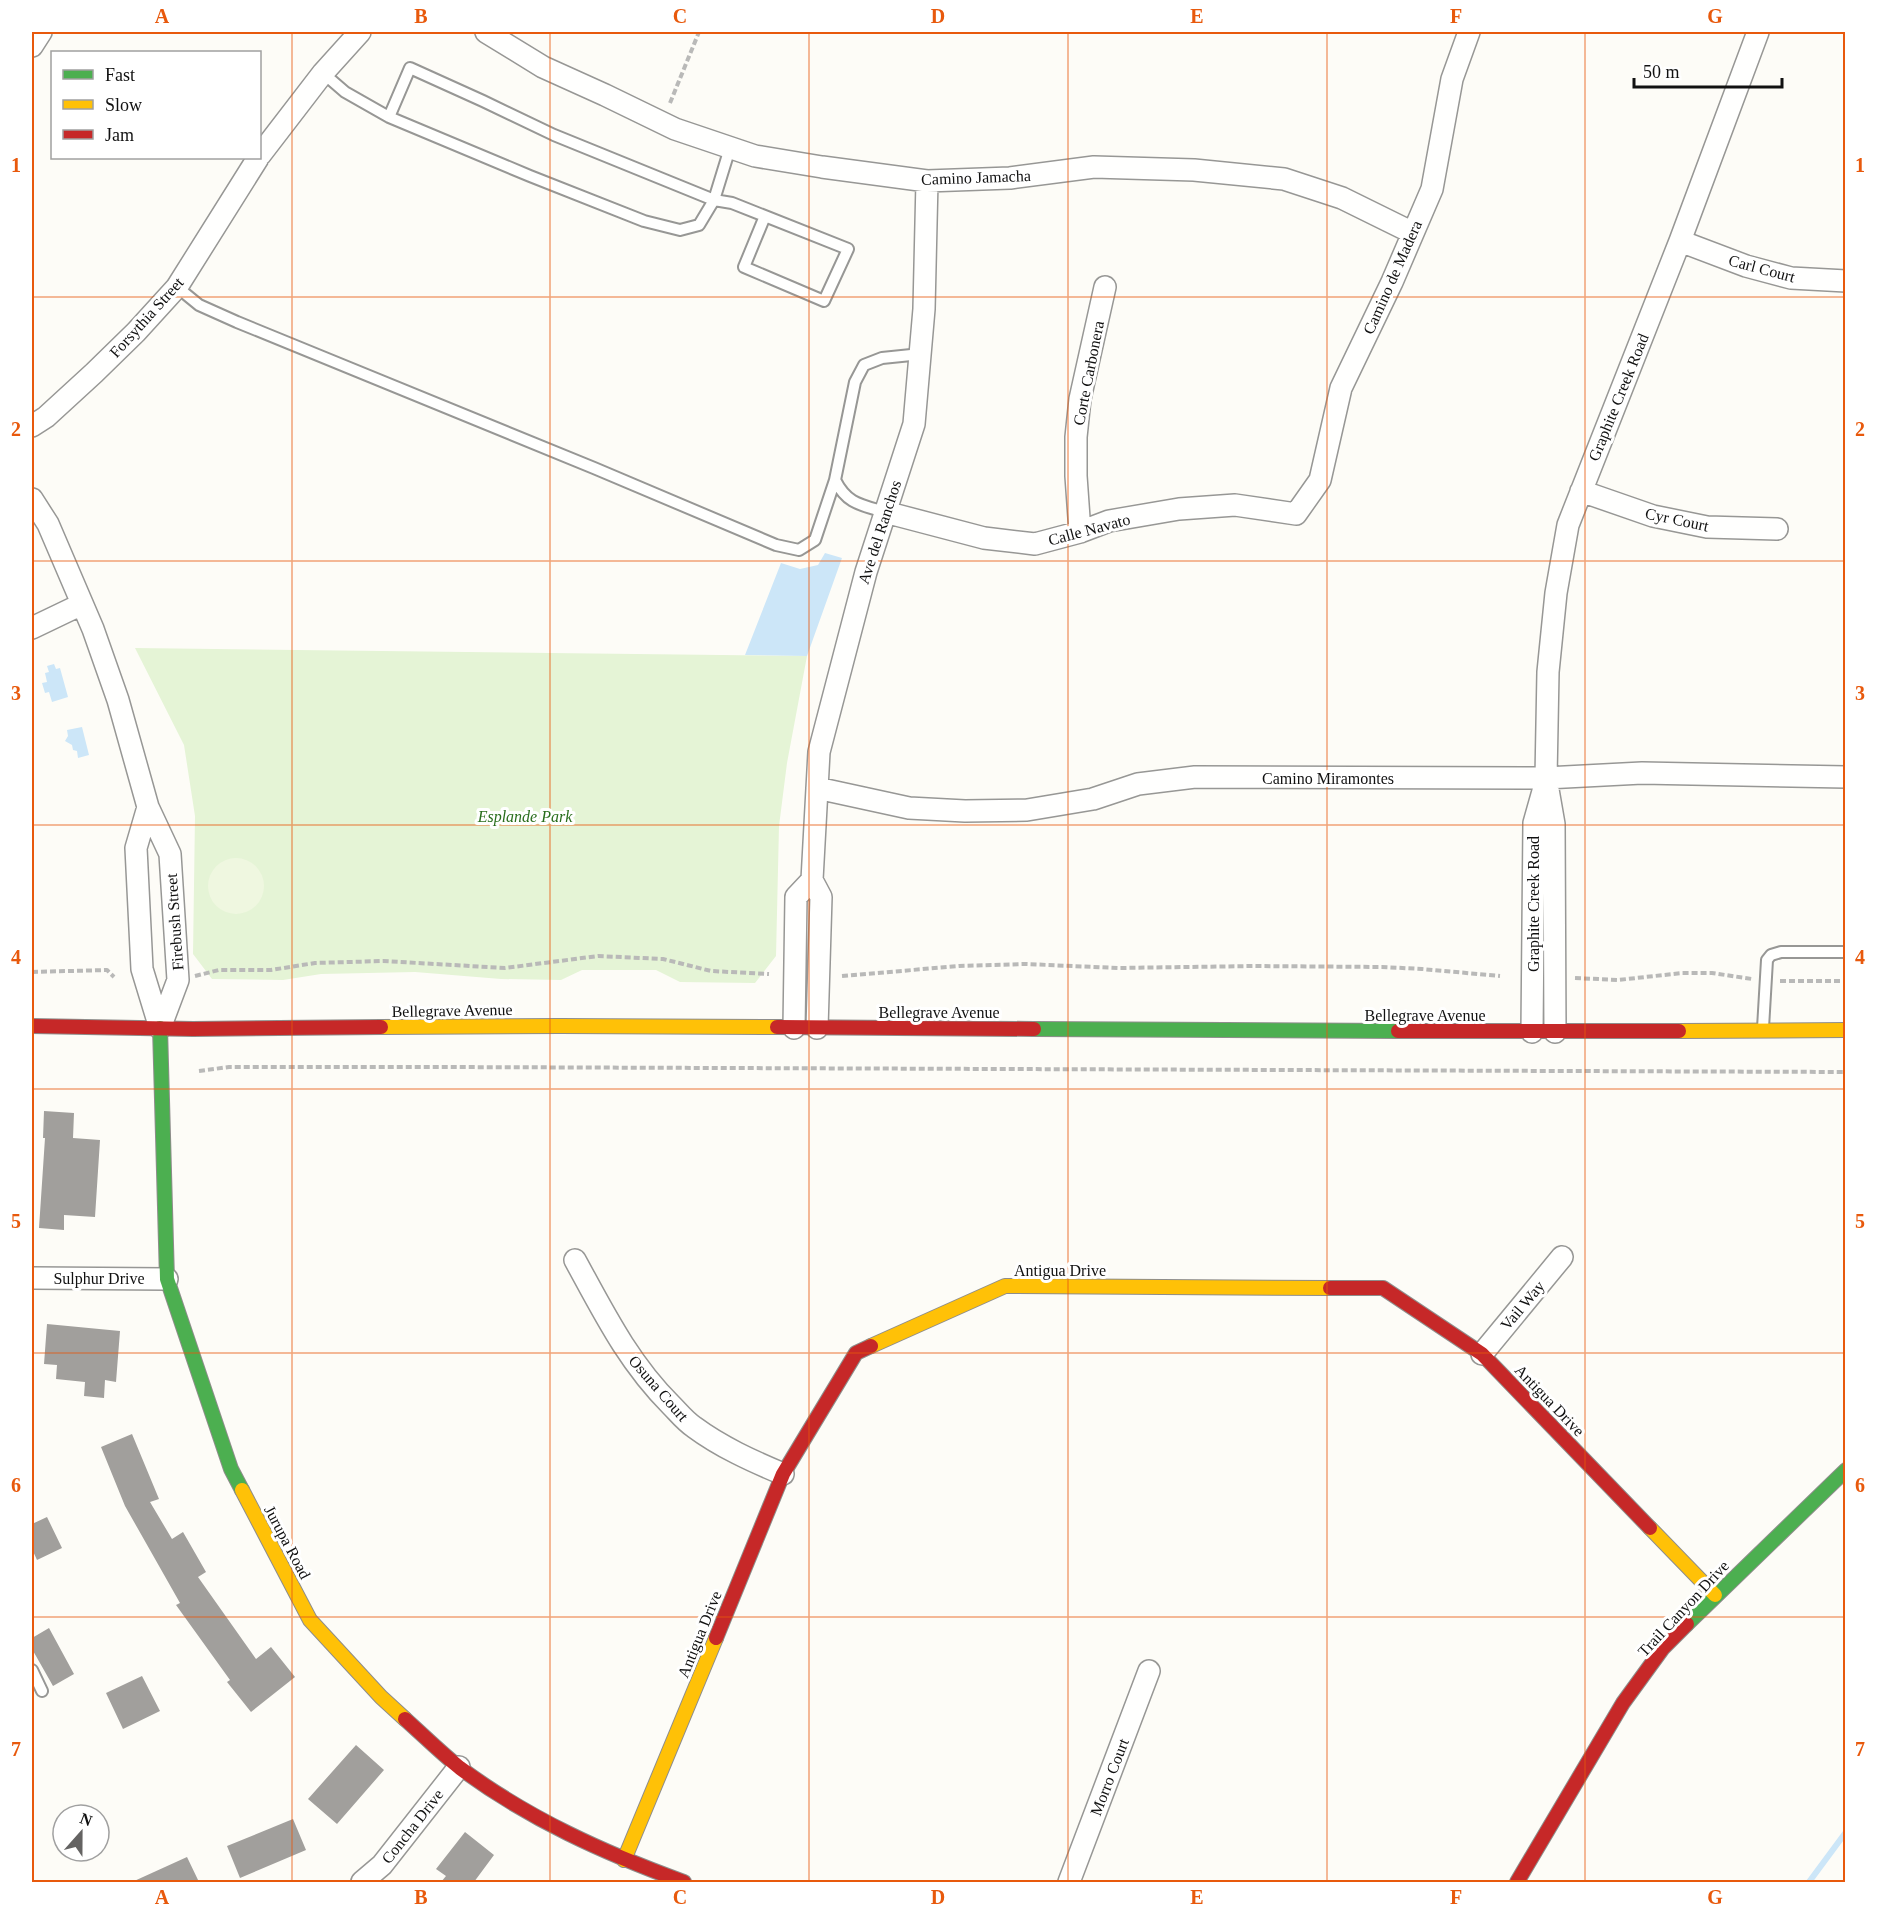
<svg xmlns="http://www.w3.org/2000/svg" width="1877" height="1914" font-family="'Times New Roman',serif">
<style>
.green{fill:#e5f4d6}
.pitch{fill:#eff7e0}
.water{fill:#cce6f8}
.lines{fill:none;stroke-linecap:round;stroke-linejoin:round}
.stream{stroke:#cce6f8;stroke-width:6}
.building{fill:#a19f9c}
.lane-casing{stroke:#979795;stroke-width:14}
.street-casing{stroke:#979795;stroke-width:24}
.fast-casing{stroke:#8e8d8b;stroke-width:16}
.slow-casing{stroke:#8e8d8b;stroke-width:16}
.jam-casing{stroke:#8e8d8b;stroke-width:16}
.path{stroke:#b9b9b8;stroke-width:4;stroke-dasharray:6 3;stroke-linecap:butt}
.lane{stroke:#fffffe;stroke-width:10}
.street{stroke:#fffffe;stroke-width:21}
.fast{stroke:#4caf50;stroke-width:14}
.slow{stroke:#ffc107;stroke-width:14}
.jam{stroke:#c62828;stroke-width:14}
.grid{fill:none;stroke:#e8590c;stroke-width:1.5;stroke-opacity:0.55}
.labels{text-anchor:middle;stroke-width:6;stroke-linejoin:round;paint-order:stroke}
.street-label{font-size:16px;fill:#111;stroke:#fff}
.park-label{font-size:16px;font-style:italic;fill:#296e1c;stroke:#fff}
.neatline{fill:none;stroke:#e8590c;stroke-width:2}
.grid-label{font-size:20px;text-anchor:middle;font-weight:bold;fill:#e8590c}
</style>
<rect width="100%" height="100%" fill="#fdfcf7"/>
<path class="green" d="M135,648l672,8 -20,107 -8,63 -3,130 -21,27 -75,-1 -24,-12h-74l-21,10 -60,-1 -86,-7 -94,2 -38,6 -71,-1 -19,-25 2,-138 -11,-71z"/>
<path class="pitch" d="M208 886a28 28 0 1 1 56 0a28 28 0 1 1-56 0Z"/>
<path class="water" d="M825,553l17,5 -35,98 -62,-1 36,-92 19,6 18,-4z
M54,664l2,5 4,-1 8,29 -16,5 -3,-10 -4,1 -3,-10 5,-1 -2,-9 4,-1 -2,-6z
M82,727l7,28 -11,3 -1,-7 -4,-1 -1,-5 -7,-4 3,-5 -1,-6z"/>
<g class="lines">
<path class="stream" d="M1809,1882l37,-50"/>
</g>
<path class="building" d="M44,1111l30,2 -1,25 27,2 -5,77 -31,-2v15l-25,-2 6,-90h-2z
M47,1324l73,7 -4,51 -11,-2 -1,18 -20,-2 1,-14 -29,-3 1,-14 -13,-1z
M132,1434l27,65 -9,3 22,37 11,-7 23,40 -8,5 58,82 15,-12 24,30 -44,35 -24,-30 3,-2 -54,-75 4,-2 -55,-97 -24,-59z
M47,1517l15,31 -25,12 -5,-11v-25z
M49,1628l25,46 -21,12 -21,-37v-11z
M142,1676l18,35 -37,18 -17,-36z
M356,1745l28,25 -47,54 -29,-25z
M293,1819l13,31 -66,28 -13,-32z
M465,1832l29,23 -20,27h-33l5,-6 -10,-7z
M187,1857l12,25h-67z"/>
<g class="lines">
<defs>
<path id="lane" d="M323,73l22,19 44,25 141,59 114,45 36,9 19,-5 15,-25 16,-52
M389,117l21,-49 73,33 71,34 160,65 18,3 116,46 -24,52 -80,-34 21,-51
M177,287l22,18 38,17 357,146 182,77 23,5 16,-10 20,-60
M885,512c-24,-7 -38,-8 -50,-32l20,-98 9,-17 18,-7 39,-4
M1763,1028l4,-68 4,-5 10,-3h65
M32,1670l10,21"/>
<path id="street" d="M486,32l57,35 62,28 70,34 80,27 67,11 105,14 83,-3 84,-11 100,3 90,9 58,19 71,35
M32,46l9,-14
M260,155l63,-82 37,-41
M1680,241l66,25 45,12 55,3
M32,426l14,-9 48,-44 42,-41 41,-45 81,-129
M1581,491l72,25 54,11 70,2
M32,499l16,25 45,105 25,71 30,107 22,47 8,126 -18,48
M885,512l99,26 51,6 45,-12 29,-11 70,-12 56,-4 61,9 24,-34 21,-92 51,-106 40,-93 20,-110 17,-47
M1080,532l-4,-56v-39l4,-38 25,-112
M32,628l50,-24
M817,788l92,20 56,3 62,-1 66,-11 45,-15 57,-7 351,1 96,-5 204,4
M148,807l-12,41 6,121 18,59
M794,1028l2,-131 16,-17
M817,1028l4,-131 -9,-17 7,-128 47,-180 48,-148 10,-115 3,-128
M1532,1032l2,-209 11,-39
M1555,1032l-1,-208 -8,-46 2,-106 8,-79 12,-68 112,-284 78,-209
M575,1260c29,53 53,102 96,145 7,7 14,16 23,22 27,20 58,34 89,47
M32,1278l135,1
M1482,1354l80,-97
M362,1882l20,-17 77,-98
M1069,1882l80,-211"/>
<path id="fast" d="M160,1028l7,251 64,190 11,21
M1034,1029l364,2
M1687,1624l159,-154"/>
<path id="slow" d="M381,1027l179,-1 217,1
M1679,1031l167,-1
M871,1346l134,-60 325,2
M242,1490l68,130 71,77 24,22
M1650,1528l65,67
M624,1860l92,-222"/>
<path id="jam" d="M32,1026l161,3 188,-2
M777,1027l257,2
M1398,1031h281
M1330,1288h53l99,66 168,174
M716,1638l67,-164 73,-121 15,-7
M405,1719c18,16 36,34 55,49 69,51 144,85 224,114
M1517,1882l106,-179 40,-55 24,-24"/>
</defs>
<use href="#lane" class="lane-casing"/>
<use href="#street" class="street-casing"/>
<use href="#fast" class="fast-casing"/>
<use href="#slow" class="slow-casing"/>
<use href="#jam" class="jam-casing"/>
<path class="path" d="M670,103l29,-71
M32,972l75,-2 7,7
M195,976l24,-6h52l44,-7 68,-2 122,7 93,-12 65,3 48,12 58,3
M842,976l117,-10 66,-2 94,4 135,-2 128,1 40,2 78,7
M1575,978l43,2 64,-7h30l40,6
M1780,981h66
M199,1071l30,-4h213l1404,5"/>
<use href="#lane" class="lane"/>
<use href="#street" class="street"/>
<use href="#fast" class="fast"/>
<use href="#slow" class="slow"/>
<use href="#jam" class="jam"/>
</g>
<path class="grid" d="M292,32v1850M550,32v1850M809,32v1850M1068,32v1850M1327,32v1850M1585,32v1850M32,297h1814M32,561h1814M32,825h1814M32,1089h1814M32,1353h1814M32,1617h1814"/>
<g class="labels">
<g class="street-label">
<text transform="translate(976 177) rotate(-2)" y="6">Camino Jamacha</text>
<text transform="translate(1762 268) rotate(15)" y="6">Carl Court</text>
<text transform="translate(1392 277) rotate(-66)" y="6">Camino de Madera</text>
<text transform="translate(146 317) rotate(-48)" y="6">Forsythia Street</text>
<text transform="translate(1088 373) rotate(-79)" y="6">Corte Carbonera</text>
<text transform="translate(1618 397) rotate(-68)" y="6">Graphite Creek Road</text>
<text transform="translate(1677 519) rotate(12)" y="6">Cyr Court</text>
<text transform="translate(1089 529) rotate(-15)" y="6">Calle Navato</text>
<text transform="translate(879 532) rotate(-72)" y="6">Ave del Ranchos</text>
<text x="1328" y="784">Camino Miramontes</text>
<text transform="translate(1533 904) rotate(-90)" y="6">Graphite Creek Road</text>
<text transform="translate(174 922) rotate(-94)" y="6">Firebush Street</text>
<text transform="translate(452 1010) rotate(-1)" y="6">Bellegrave Avenue</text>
<text x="939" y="1018">Bellegrave Avenue</text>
<text x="1425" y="1021">Bellegrave Avenue</text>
<text x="1060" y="1276">Antigua Drive</text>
<text x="99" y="1284">Sulphur Drive</text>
<text transform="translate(1522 1305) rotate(-50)" y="6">Vail Way</text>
<text transform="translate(659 1388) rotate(49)" y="6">Osuna Court</text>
<text transform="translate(1550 1400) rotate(46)" y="6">Antigua Drive</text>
<text transform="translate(288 1542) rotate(62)" y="6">Jurupa Road</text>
<text transform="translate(1683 1608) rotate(-47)" y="6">Trail Canyon Drive</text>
<text transform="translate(699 1634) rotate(-68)" y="6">Antigua Drive</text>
<text transform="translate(1109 1777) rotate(-69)" y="6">Morro Court</text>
<text transform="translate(412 1826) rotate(-52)" y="6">Concha Drive</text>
</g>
<g class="park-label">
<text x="525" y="822">Esplande Park</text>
</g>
</g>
<rect width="1877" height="1914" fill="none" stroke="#ffffff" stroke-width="66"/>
<rect x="51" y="51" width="210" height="108" fill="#ffffff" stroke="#a0a0a0" stroke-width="1.5"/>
<rect x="63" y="70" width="30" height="9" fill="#4caf50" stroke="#a0a0a0" stroke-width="1.5"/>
<text x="105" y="81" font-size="18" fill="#111111">Fast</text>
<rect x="63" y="100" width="30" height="9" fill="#ffc107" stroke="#a0a0a0" stroke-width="1.5"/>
<text x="105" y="111" font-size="18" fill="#111111">Slow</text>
<rect x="63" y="130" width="30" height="9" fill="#c62828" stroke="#a0a0a0" stroke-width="1.5"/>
<text x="105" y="141" font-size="18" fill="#111111">Jam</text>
<g transform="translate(81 1833) rotate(21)"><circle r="28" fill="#ffffff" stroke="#a0a0a0" stroke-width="1.5"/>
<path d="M0-4.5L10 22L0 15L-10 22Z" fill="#646362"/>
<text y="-9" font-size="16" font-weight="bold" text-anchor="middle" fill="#111111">N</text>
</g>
<path d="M1634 78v9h148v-9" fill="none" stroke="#111111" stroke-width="3"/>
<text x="1643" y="78" font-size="18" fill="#111111" stroke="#ffffff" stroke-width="4.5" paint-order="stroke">50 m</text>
<rect x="33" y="33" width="1811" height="1848" class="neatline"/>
<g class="grid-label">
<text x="162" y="23">A</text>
<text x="421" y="23">B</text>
<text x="680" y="23">C</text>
<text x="938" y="23">D</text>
<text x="1197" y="23">E</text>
<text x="1456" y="23">F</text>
<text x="1715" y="23">G</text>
<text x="16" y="172">1</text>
<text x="1860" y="172">1</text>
<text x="16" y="436">2</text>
<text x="1860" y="436">2</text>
<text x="16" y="700">3</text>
<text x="1860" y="700">3</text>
<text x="16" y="964">4</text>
<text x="1860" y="964">4</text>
<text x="16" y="1228">5</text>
<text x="1860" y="1228">5</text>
<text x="16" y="1492">6</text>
<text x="1860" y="1492">6</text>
<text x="16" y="1756">7</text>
<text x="1860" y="1756">7</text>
<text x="162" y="1904">A</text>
<text x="421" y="1904">B</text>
<text x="680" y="1904">C</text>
<text x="938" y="1904">D</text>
<text x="1197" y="1904">E</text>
<text x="1456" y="1904">F</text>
<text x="1715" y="1904">G</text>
</g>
</svg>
